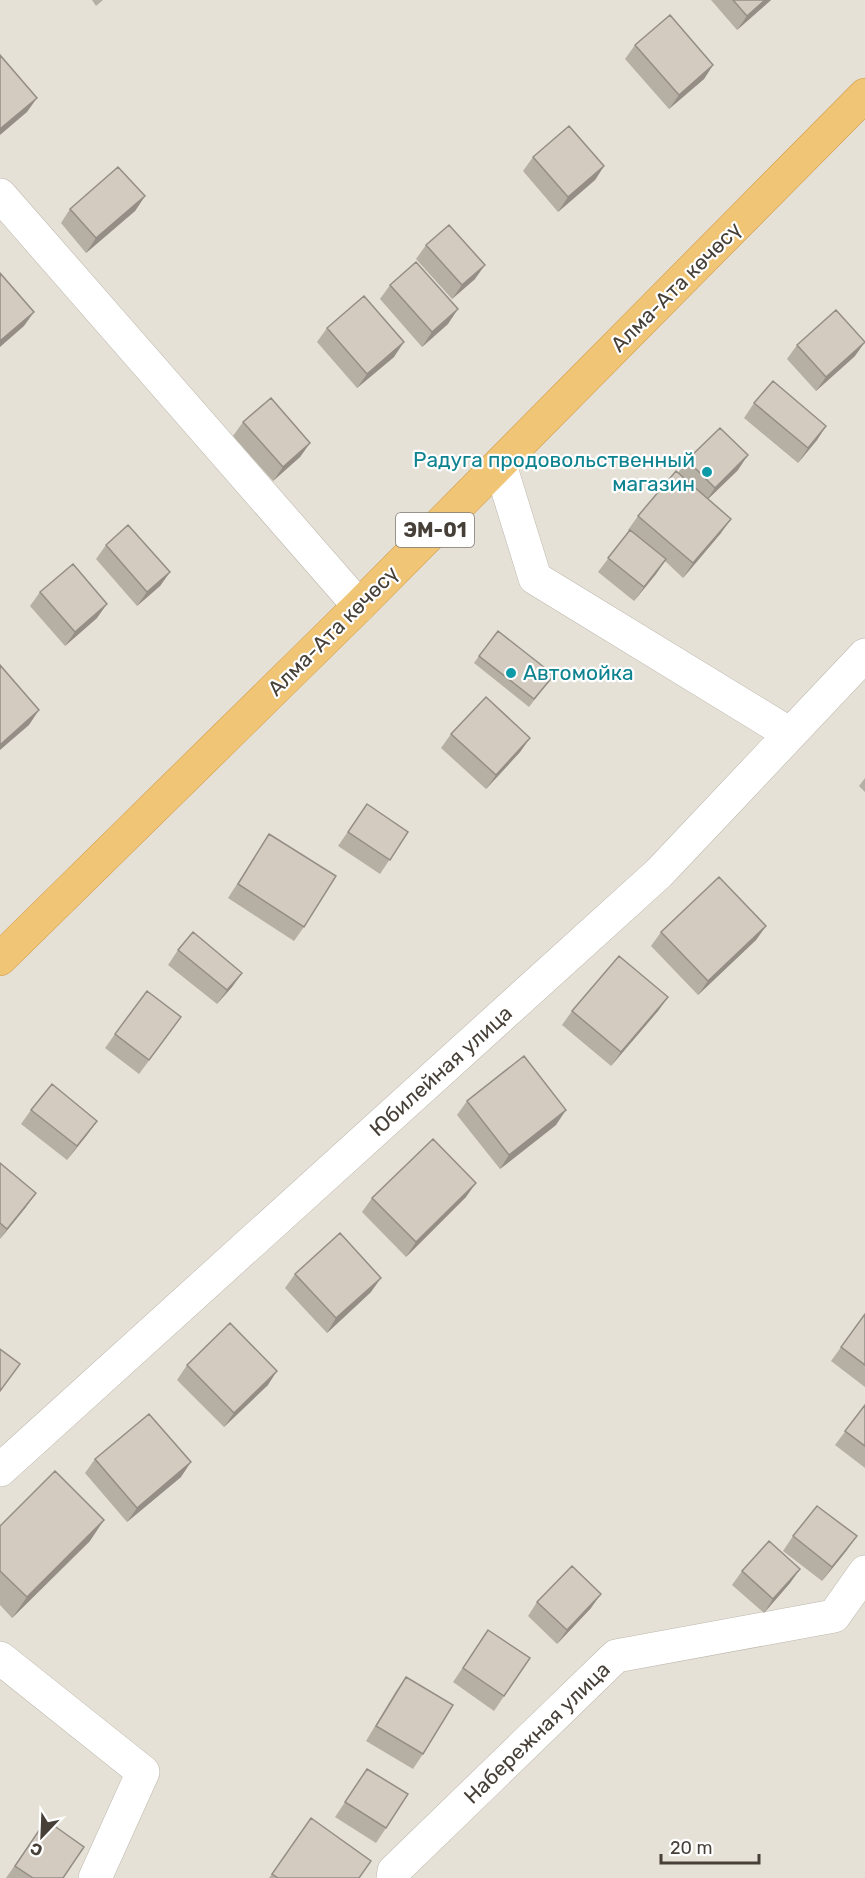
<svg xmlns="http://www.w3.org/2000/svg" width="865" height="1878" font-family="Rubik,sans-serif">
<style>
.residential{fill:#e6e1d7}
.lines{fill:none;stroke-linecap:round;stroke-linejoin:round}
.minor-casing{stroke:#bdb7ac;stroke-width:34}
.highway-casing{stroke:#cf9946;stroke-width:34}
.minor{stroke:#fff;stroke-width:33}
.highway{stroke:#f1c576;stroke-width:33}
.wall{fill:#b5afa4}
.shaded-wall{fill:#948e86}
.building{fill:#d3cbbf;stroke:#948e86;stroke-width:1.5}
.culture-dot{fill:#0f9aa8;stroke:#fff;stroke-width:2}
.labels{text-anchor:middle;stroke-width:4.5;stroke-linejoin:round;paint-order:stroke}
.shield{fill:#fff;stroke:#7e7974;stroke-width:1.5}
.shield-label{font-size:20px;font-weight:bold;fill:#464038}
.street-label{font-size:21px;fill:#464038;stroke:#fff}
.culture-label{font-size:21px;fill:#0d838f;stroke:#fff;text-anchor:end}
</style>
<rect width="100%" height="100%" fill="#f3efe9"/>
<path class="residential" d="M0,0h865v1878h-865z"/>
<g class="lines">
<defs>
<path id="minor" d="M0,195l359,411
M500,465l35,113 255,156
M0,1470l659,-597 206,-218
M0,1658l143,114 -48,106
M393,1878l1,-7 222,-215 218,-40 31,-44"/>
<path id="highway" d="M0,959l359,-353 506,-511"/>
</defs>
<use href="#minor" class="minor-casing"/>
<use href="#highway" class="highway-casing"/>
<use href="#minor" class="minor"/>
<use href="#highway" class="highway"/>
</g>
<path class="wall" d="M92,0h11l-7,6z
M711,0h60l-34,30z
M635,45l78,20 -9,14 -35,30 -44,-50z
M533,157l71,9 -9,14 -37,32 -35,-41z
M145,196l-10,15 -49,42 -25,-30 9,-14z
M426,245l49,34 -23,20 -36,-40z
M390,285l58,39 -26,23 -42,-48z
M327,328l67,29 -37,31 -40,-46z
M797,345l58,11 -39,35 -29,-32z
M754,403l72,23 -9,14 -19,23 -54,-45z
M243,422l67,21 -10,14 -27,24 -40,-45z
M687,460l51,10 -30,29 13,34 -38,45 -18,-17 -9,13 -22,27 -36,-29 31,-41 -1,-1 10,-14 40,-43z
M106,545l64,27 -10,14 -23,20 -41,-47z
M40,592l57,26 -32,28 -35,-40z
M479,656l75,19 -25,32 -55,-44z
M451,734l79,4 -10,14 -34,37 -45,-41z
M865,778v14l-6,-6z
M367,804l41,28 -28,42 -42,-28z
M269,834l35,93 -10,14 -66,-43z
M766,926l-10,14 -58,55 -47,-49 10,-14z
M178,950l64,23 -10,14 -15,17 -49,-39z
M668,997l-10,14 -47,55 -49,-41 10,-14z
M171,1031l-32,43 -34,-26 10,-14z
M467,1101l89,24 -56,44 -43,-54z
M31,1110l66,11 -30,39 -46,-36z
M0,1163l26,44 -26,32z
M466,1197l-60,60 -44,-45 10,-14z
M295,1274l76,18 -44,41 -42,-45z
M865,1314v73l-34,-26z
M187,1365l81,20 -44,42 -47,-47z
M865,1405v63l-30,-23z
M95,1459l86,18 -54,45 -42,-49z
M0,1526l90,15 -78,77 -12,-13z
M793,1536l54,14 -25,31 -39,-30z
M800,1569l-10,14 -26,30 -32,-28 10,-14z
M537,1602l54,6 -34,36 -29,-28z
M488,1630l42,28 -36,53 -41,-29z
M406,1677l17,77 -10,15 -47,-28 30,-50z
M367,1769l19,59 -10,15 -41,-26z
M311,1818l48,60h-90z
M46,1820l17,58h-57z"/>
<path class="shaded-wall" d="M765,0h6l-34,30 10,-14z
M713,65l-9,14 -35,30 10,-14z
M37,98l-10,14 -27,23v-6z
M604,166l-9,14 -37,32 10,-15z
M145,196l-10,15 -49,42 10,-15z
M485,265l-10,14 -23,20 10,-14z
M458,309l-10,15 -26,23 10,-15z
M34,312l-10,14 -24,21v-6z
M404,342l-10,15 -37,31 10,-14z
M865,342l-10,14 -39,35 10,-14z
M826,426l-9,14 -19,23 10,-15z
M310,443l-10,14 -27,24 10,-14z
M748,455l-10,15 -33,32 10,-14z
M731,519l-10,14 -38,45 10,-15z
M666,559l-10,15 -22,27 10,-14z
M170,572l-10,14 -23,20 10,-14z
M107,604l-10,14 -32,28 10,-14z
M39,710l-10,15 -29,25v-5z
M530,738l-10,14 -34,37 10,-14z
M766,926l-10,14 -58,55 10,-14z
M242,973l-10,14 -15,17 10,-14z
M668,997l-10,14 -47,55 10,-14z
M566,1110l-10,15 -56,44 9,-14z
M97,1121l-10,14 -20,25 10,-14z
M476,1183l-10,14 -60,60 10,-15z
M36,1193l-10,14 -26,32 7,-10z
M381,1278l-10,14 -44,41 9,-15z
M277,1371l-9,14 -44,42 10,-14z
M191,1462l-10,15 -54,45 10,-14z
M104,1520l-14,21 -78,77 15,-21z
M857,1536l-10,14 -25,31 10,-14z
M800,1569l-10,14 -26,30 9,-14z
M601,1594l-10,14 -34,36 10,-14z"/>
<path class="building" d="M733,0h32l-18,16z
M670,15l43,50 -34,30 -44,-50z
M0,55l37,43 -37,31z
M569,126l35,40 -36,31 -35,-40z
M118,167l27,29 -49,42 -26,-29z
M449,225l36,40 -23,20 -36,-40z
M416,262l42,47 -26,23 -42,-47z
M0,273l34,39 -34,29z
M364,296l40,46 -37,32 -40,-46z
M836,310l29,32 -39,35 -29,-32z
M773,381l53,45 -18,22 -54,-45z
M271,398l39,45 -27,24 -40,-45z
M720,428l28,27 -33,33 -28,-28z
M676,471l55,48 -38,44 -55,-47z
M128,525l42,47 -23,20 -41,-47z
M630,530l36,29 -22,28 -36,-29z
M73,564l34,40 -32,28 -35,-40z
M498,631l56,44 -20,24 -55,-43z
M0,665l39,45 -39,35z
M486,697l44,41 -34,37 -45,-41z
M367,804l41,28 -18,28 -42,-28z
M269,834l67,42 -32,51 -66,-43z
M719,877l47,49 -58,55 -47,-49z
M193,932l49,41 -15,17 -49,-40z
M619,956l49,41 -47,55 -49,-41z
M147,991l34,26 -32,43 -34,-26z
M524,1056l42,54 -57,45 -42,-54z
M52,1084l45,37 -20,25 -46,-36z
M433,1139l43,44 -60,59 -44,-44z
M0,1163l36,30 -29,36 -7,-6z
M340,1233l41,45 -45,40 -41,-44z
M865,1314v51l-24,-18z
M230,1323l47,48 -43,42 -47,-48z
M0,1349l20,15 -20,27z
M865,1405v41l-20,-15z
M149,1414l42,48 -54,46 -42,-49z
M55,1471l49,49 -77,77 -27,-26v-45z
M817,1506l40,30 -25,31 -39,-31z
M769,1541l31,28 -27,30 -31,-28z
M572,1566l29,28 -34,36 -30,-28z
M488,1630l42,28 -26,38 -41,-28z
M406,1677l47,28 -30,49 -47,-28z
M367,1769l41,25 -22,34 -41,-26z
M311,1818l60,43 -12,17h-81l-6,-4z
M46,1820l38,27 -21,31h-30l-18,-12z"/>
<g class="culture-dot">
<circle cx="707" cy="472" r="6"/>
<circle cx="511" cy="673" r="6"/>
</g>
<g class="labels">
<rect class="shield" x="396" y="513" width="78" height="34" rx="4.5"/>
<g class="shield-label">
<text x="435" y="537">ЭМ-01</text>
</g>
<g class="street-label">
<text transform="translate(676 287) rotate(-45)" y="7">Алма-Ата көчөсү</text>
<text transform="translate(333 631) rotate(-45)" y="7">Алма-Ата көчөсү</text>
<text transform="translate(441 1071) rotate(-42)" y="7">Юбилейная улица</text>
<text transform="translate(537 1733) rotate(-44)" y="7">Набережная улица</text>
</g>
<g class="culture-label">
<text x="695" y="467">Радуга продовольственный<tspan x="695" dy="24">магазин</tspan></text>
<text x="523" y="680" text-anchor="start">Автомойка</text>
</g>
</g>
<g transform="translate(42 1836) rotate(203)" stroke="#ffffff" stroke-width="4.5" paint-order="stroke">
<path d="M0-4.5L10 22L0 15L-10 22Z" fill="#464038"/>
<text y="-9" font-size="16" font-weight="bold" text-anchor="middle" fill="#464038">С</text>
</g>
<path d="M661 1854v9h98v-9" fill="none" stroke="#464038" stroke-width="3"/>
<text x="670" y="1854" font-size="18" fill="#464038" stroke="#ffffff" stroke-width="4.5" paint-order="stroke">20 m</text>
</svg>
